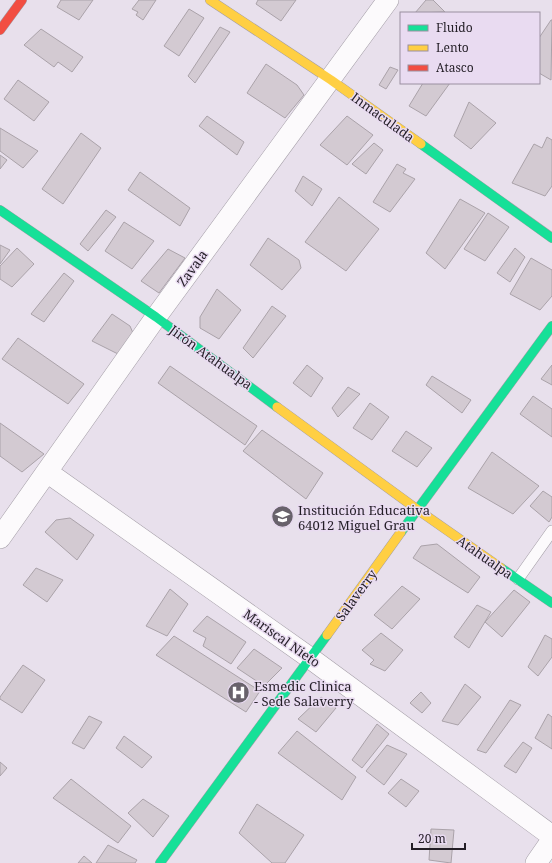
<svg xmlns="http://www.w3.org/2000/svg" width="552" height="863" font-family="'Noto Serif',serif">
<style>
.building{fill:#d3cad2;stroke:#aaa2a9}
.lines{fill:none;stroke-linecap:round;stroke-linejoin:round}
.lane-casing{stroke:#a39da6;stroke-width:12}
.street-casing{stroke:#a39da6;stroke-width:22}
.fast-casing{stroke:#a39da6;stroke-width:10}
.slow-casing{stroke:#a39da6;stroke-width:10}
.jam-casing{stroke:#a39da6;stroke-width:10}
.lane{stroke:#fcfafc;stroke-width:11}
.street{stroke:#fcfafc;stroke-width:21}
.fast{stroke:#16e098;stroke-width:9}
.slow{stroke:#ffcf43;stroke-width:9}
.jam{stroke:#f24e42;stroke-width:9}
.labels{text-anchor:middle;stroke-width:3;stroke-linejoin:round;paint-order:stroke}
.street-label{font-size:13px;fill:#231e26;stroke:#e9dbf1}
.poi-label{font-size:13px;fill:#231e26;stroke:#e9dbf1;text-anchor:start}
</style>
<rect width="100%" height="100%" fill="#e8e0ec"/>
<path class="building" d="M61,0h32l-14,20 -22,-13z
M139,0h17l-13,20 -7,-5 2,-3 -6,-3z
M258,0h38l-15,21 -25,-17z
M426,0h7l12,12 -30,1z
M189,9l15,9 -25,38 -15,-10z
M551,20h1l-1,60 -12,-7v-35z
M220,27l10,5 -35,51 -7,-7z
M41,29l42,28 -11,15 -14,-10 -4,5 -30,-22z
M266,64l31,21 7,10 -19,23 -38,-25z
M390,67l8,3 -12,19 -7,-4z
M18,80l31,22 -15,19 -30,-22z
M423,83h27l-24,33 -17,-10z
M469,102l27,21 -25,26 -17,-13z
M207,116l37,26 -7,13 -38,-29z
M347,116l26,19 -26,30 -27,-20z
M0,128l38,23 -15,17 -23,-17z
M81,133l20,15 -38,56 -21,-15z
M547,137l5,3v46l-7,10 -33,-13 22,-39 8,4z
M374,143l9,7 -17,24 -14,-10z
M0,155l7,5 -7,9z
M397,164l9,5 -3,4 12,6 -25,33 -17,-10z
M140,172l50,36 -10,18 -52,-36z
M303,176l19,13 -10,17 -17,-15z
M339,197l40,32 -33,42 -41,-29z
M460,199l25,14 -40,56 -19,-16z
M106,210l10,7 -28,34 -8,-7z
M488,213l21,14 -24,34 -21,-12z
M124,222l30,19 -22,28 -27,-18z
M268,238l31,22 2,8 -19,22 -32,-25z
M0,245l10,5 -10,14z
M17,248l17,16 -22,23 -12,-8v-13z
M515,248l10,9 -15,25 -13,-9z
M168,249l17,9 -26,35 -18,-12z
M531,258l21,12v26l-12,14 -30,-16z
M64,273l10,8 -30,41 -13,-8z
M217,289l24,21 -22,29 -19,-11v-11z
M272,306l14,10 -33,42 -10,-10z
M112,314l18,12 3,7 -11,23 -30,-15z
M18,338l66,46 -16,20 -66,-45z
M307,365l16,13 -12,19 -18,-14z
M552,365v20l-11,-6z
M170,366l87,60 -12,19 -87,-62z
M432,376l39,24 -9,13 -36,-28z
M348,387l12,7 -22,23 -6,-9z
M533,396l19,13v28l-32,-23z
M370,403l19,14 -17,23 -19,-12z
M0,423l44,31 -22,18 -22,-16z
M262,430l61,43 -17,26 -63,-48z
M406,431l26,17 -15,19 -25,-16z
M492,452l47,34 -26,28 -45,-26z
M543,491l9,6v20l-3,5 -19,-16z
M70,518l24,17 -17,25 -32,-28 11,-12z
M437,544l43,33 -12,16 -55,-35 8,-12z
M36,568l27,12 -16,22 -24,-17z
M402,586l18,13 -28,30 -18,-14z
M170,589l18,15 -21,32 -21,-10z
M514,590l16,12 -28,35 -17,-15z
M477,605l14,7 -22,36 -15,-11z
M207,616l39,26 -15,22 -28,-18 3,-8 -13,-7z
M381,633l22,17 -18,21 -15,-7 4,-4 -12,-10z
M545,635l7,4v18l-14,19 -10,-9z
M174,636l86,55 -14,21 -90,-57z
M254,649l28,19 -18,18 -27,-18z
M23,665l22,15 -23,33 -22,-14v-2z
M465,684l16,13 -23,28 -16,-4z
M421,692l10,11 -9,10 -12,-10z
M321,697l15,11 -20,24 -18,-13z
M510,700l11,5 -35,48 -9,-3z
M548,714l4,3v32l-17,-11z
M89,716l13,6 -18,27 -12,-6z
M377,724l12,10 -27,34 -10,-8z
M297,731l59,46 -14,23 -64,-47z
M124,736l28,21 -10,11 -26,-20z
M523,742l9,6 -16,25 -12,-7z
M387,745l20,9 -23,31 -18,-14z
M0,762l7,6 -7,8z
M71,779l60,47 -13,17 -65,-45z
M401,779l18,12 -13,16 -18,-14z
M143,799l26,17 -16,21 -25,-24z
M257,804l47,31 -19,28h-13l-33,-30z
M431,829l23,1 -3,33 -22,-3z
M108,845l29,15 -2,3h-39z
M84,856l8,7h-14z"/>
<g class="lines">
<defs>
<path id="lane" d="M518,579l34,-48"/>
<path id="street" d="M47,472l263,186 242,178
M0,538l156,-221 232,-317
M536,863l16,-23"/>
<path id="fast" d="M421,144l131,94
M0,210l156,107 121,90
M401,532l151,-206
M501,568l51,35
M160,863l167,-228"/>
<path id="slow" d="M210,0l121,80 90,64
M277,407l141,103 83,58
M327,635l74,-103"/>
<path id="jam" d="M0,30l22,-30"/>
</defs>
<use href="#lane" class="lane-casing"/>
<use href="#street" class="street-casing"/>
<use href="#fast" class="fast-casing"/>
<use href="#slow" class="slow-casing"/>
<use href="#jam" class="jam-casing"/>
<use href="#lane" class="lane"/>
<use href="#street" class="street"/>
<use href="#fast" class="fast"/>
<use href="#slow" class="slow"/>
<use href="#jam" class="jam"/>
</g>
<defs>
<symbol id="school-disc" viewBox="-11 -11 22 22"><circle r="9.5" fill="#68626b" stroke="#e9dbf1"/><path d="M0-5L7-2L0 1L-7-2ZM-4 1L0 2.5L4 1V4Q0 6-4 4Z" fill="#fff"/></symbol>
<symbol id="hospital-disc" viewBox="-11 -11 22 22"><circle r="9.5" fill="#68626b" stroke="#e9dbf1"/><path d="M-5-5h3v3.5h4V-5h3V5h-3V1.5h-4V5h-3Z" fill="#fff"/></symbol>
</defs>
<g fill-rule="evenodd">
<use href="#school-disc" x="270" y="504" width="25" height="25"/>
<use href="#hospital-disc" x="226" y="680" width="25" height="25"/>
</g>
<g class="labels">
<g class="street-label">
<text transform="translate(383 117) rotate(36)" y="5">Inmaculada</text>
<text transform="translate(192 268) rotate(-54)" y="5">Zavala</text>
<text transform="translate(211 357) rotate(36)" y="5">Jirón Atahualpa</text>
<text transform="translate(485 557) rotate(35)" y="5">Atahualpa</text>
<text transform="translate(356 595) rotate(-54)" y="5">Salaverry</text>
<text transform="translate(282 638) rotate(35)" y="5">Mariscal Nieto</text>
</g>
<g class="poi-label">
<text x="298" y="515">Institución Educativa<tspan x="298" dy="15">64012 Miguel Grau</tspan></text>
<text x="254" y="691">Esmedic Clinica<tspan x="254" dy="15">- Sede Salaverry</tspan></text>
</g>
</g>
<rect x="400" y="12" width="140" height="72" fill="#e9dbf1" stroke="#9a8fa0"/>
<rect x="408" y="25" width="20" height="6" fill="#16e098" stroke="#9a8fa0"/>
<text x="436" y="32" font-size="12" fill="#231e26">Fluido</text>
<rect x="408" y="45" width="20" height="6" fill="#ffcf43" stroke="#9a8fa0"/>
<text x="436" y="52" font-size="12" fill="#231e26">Lento</text>
<rect x="408" y="65" width="20" height="6" fill="#f24e42" stroke="#9a8fa0"/>
<text x="436" y="72" font-size="12" fill="#231e26">Atasco</text>
<path d="M412 843v6h53v-6" fill="none" stroke="#231e26" stroke-width="2"/>
<text x="418" y="843" font-size="12" fill="#231e26" stroke="#e9dbf1" stroke-width="3" paint-order="stroke">20 m</text>
</svg>
